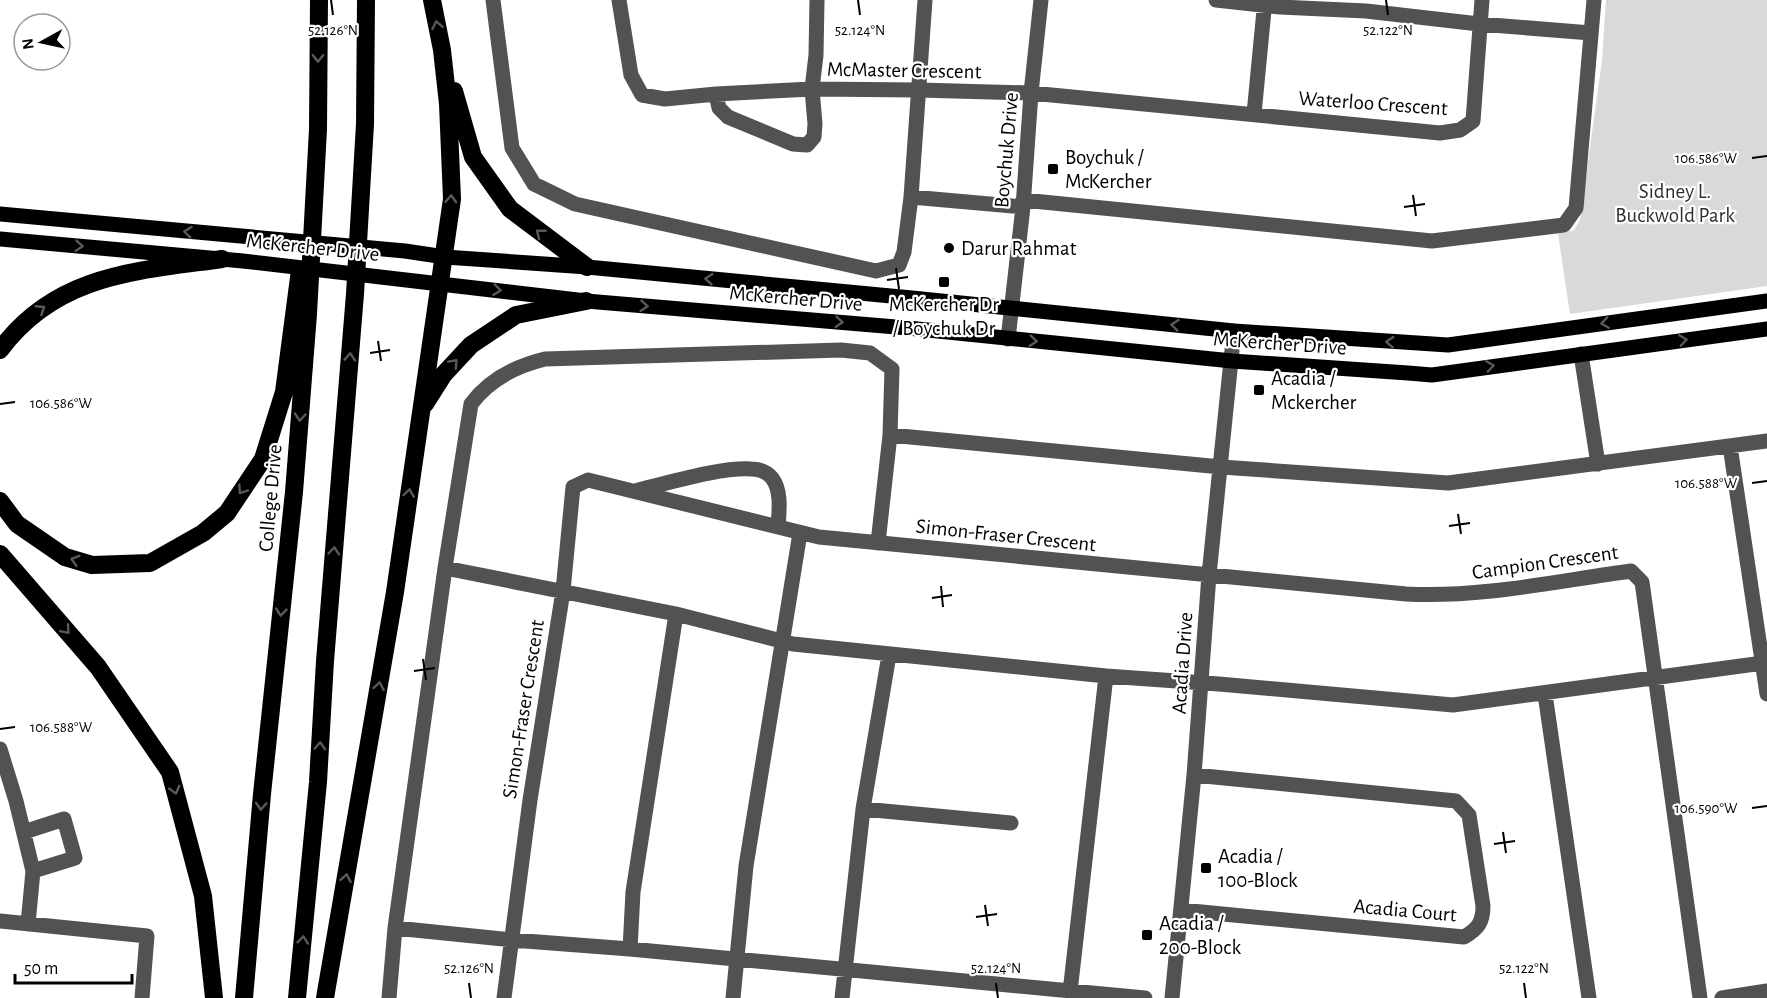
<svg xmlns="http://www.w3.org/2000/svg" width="1767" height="998" font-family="'Alegreya Sans',sans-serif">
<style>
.green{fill:#d9d9d9}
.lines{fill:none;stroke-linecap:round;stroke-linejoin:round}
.minor{stroke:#525252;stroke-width:15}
.major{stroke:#000;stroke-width:15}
.highway{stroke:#000;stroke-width:18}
.oneway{stroke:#595959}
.ticks{fill:none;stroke:#000;stroke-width:2}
.poi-dot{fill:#000;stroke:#fff;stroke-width:2}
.labels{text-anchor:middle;stroke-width:4.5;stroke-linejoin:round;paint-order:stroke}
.street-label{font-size:21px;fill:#000;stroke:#fff}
.poi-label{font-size:21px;fill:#000;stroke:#fff;text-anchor:start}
.park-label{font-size:21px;fill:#303030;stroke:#fff}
.ticks-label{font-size:15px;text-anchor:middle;fill:#000;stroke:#fff;stroke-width:4.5;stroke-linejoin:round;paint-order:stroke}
</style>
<rect width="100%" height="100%" fill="#fff"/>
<path class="green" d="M1606,0h161v286l-197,28 -12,-80 16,-4 6,-10 22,-160z"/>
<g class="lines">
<path class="minor" d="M493,0l19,148 22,36 41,20 301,67 23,-6 5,-13 7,-55 14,-197
M619,0l12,75 11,20 23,4 51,-5 96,-5 3,35 -1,13 -7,8 -14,-1 -65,-27 -9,-9 -3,-14
M817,0l-1,55 -4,34 107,1 112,3 409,40 20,-3 13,-9 9,-121
M1216,0l64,7 86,4 113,13 112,9
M1254,114l11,-114
M911,197l112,10
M1023,200l409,41 132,-16 12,-17 18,-208
M1008,339l15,-132 8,-114 10,-93
M1581,354l17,110
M890,435l331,32 227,16 319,-42
M1730,446l37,248
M638,490c31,-7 83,-23 113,-21 8,0 16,3 21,9 10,13 7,34 6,49
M445,568l231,46 117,30 313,32 113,8 234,21 310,-42
M1545,694l44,304
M0,749l16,52 17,70 -5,53
M863,809l148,14
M24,832l40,-13 11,39 -42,13
M1181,910l283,27c14,-8 19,-15 19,-31l-14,-91 -13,-14 -262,-26
M0,921l147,15 -5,62
M395,928l117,12 118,9 515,49
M630,949l3,-57 43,-278
M1070,992l36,-316
M389,998l6,-70 50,-360 26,-164c18,-24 45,-38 74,-45l296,-9 29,3 22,16 -2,66 -12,108
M504,998l26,-198 33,-209 10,-104 15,-7 231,57 587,57c75,4 151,-13 225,-23l11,11 58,416
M733,998l13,-132 54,-333
M842,998l21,-189 26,-154
M1172,998l22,-223 15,-200 25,-244
M1722,998l45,-7"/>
<path class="major" d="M0,214l405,37 40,6 142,10 325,31 322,33 214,14 319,-44
M0,239l243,22 343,40 322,27 324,33 176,12 24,2 335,-46"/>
<path class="highway" d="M454,91l19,66 37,52 77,58
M0,350c56,-76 137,-79 222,-91
M425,404l19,-30 27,-29 45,-30 70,-14
M0,501l17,23 48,33 27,8 58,-2 53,-30 24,-20 36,-54 21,-67 16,-122
M0,554l98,113 72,105 33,124 11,102
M244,998l18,-204 32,-302 14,-178 10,-185 1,-129
M297,998l21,-216 7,-121 30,-367 10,-170 1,-124
M325,998l70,-406 57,-393 -4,-95 -6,-54 -10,-50"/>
</g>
<defs><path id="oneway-chevron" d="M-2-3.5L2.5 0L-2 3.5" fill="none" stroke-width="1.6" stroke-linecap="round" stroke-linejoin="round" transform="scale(1.5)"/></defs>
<g class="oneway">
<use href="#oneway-chevron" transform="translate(437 25) rotate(-101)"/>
<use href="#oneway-chevron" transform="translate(318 58) rotate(91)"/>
<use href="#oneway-chevron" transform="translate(451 199) rotate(-87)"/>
<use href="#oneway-chevron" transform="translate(188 232) rotate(-174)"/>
<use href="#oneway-chevron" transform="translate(540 233) rotate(-141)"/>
<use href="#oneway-chevron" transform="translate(79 246) rotate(5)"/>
<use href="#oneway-chevron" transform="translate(709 279) rotate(-175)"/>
<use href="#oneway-chevron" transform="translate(497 290) rotate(7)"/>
<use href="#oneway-chevron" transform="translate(644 306) rotate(5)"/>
<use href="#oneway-chevron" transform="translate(41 309) rotate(-33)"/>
<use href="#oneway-chevron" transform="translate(839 322) rotate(5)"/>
<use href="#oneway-chevron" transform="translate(1605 323) rotate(172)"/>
<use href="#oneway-chevron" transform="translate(1175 325) rotate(-174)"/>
<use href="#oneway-chevron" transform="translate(1683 340) rotate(-8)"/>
<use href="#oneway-chevron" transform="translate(1033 341) rotate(6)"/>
<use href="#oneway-chevron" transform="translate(1390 342) rotate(-177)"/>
<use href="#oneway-chevron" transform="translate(350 357) rotate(-86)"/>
<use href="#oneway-chevron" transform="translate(454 363) rotate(-47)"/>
<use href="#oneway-chevron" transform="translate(1490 366) rotate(-8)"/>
<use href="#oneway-chevron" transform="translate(300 417) rotate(95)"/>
<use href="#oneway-chevron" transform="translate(242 490) rotate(124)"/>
<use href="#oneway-chevron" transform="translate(409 493) rotate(-82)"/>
<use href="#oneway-chevron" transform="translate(334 551) rotate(-85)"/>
<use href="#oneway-chevron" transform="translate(75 560) rotate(-163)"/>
<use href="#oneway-chevron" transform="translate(281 612) rotate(96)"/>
<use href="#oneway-chevron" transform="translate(66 630) rotate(49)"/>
<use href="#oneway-chevron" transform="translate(379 686) rotate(-80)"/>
<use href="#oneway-chevron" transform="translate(320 746) rotate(-87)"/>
<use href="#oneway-chevron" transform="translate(175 790) rotate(75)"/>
<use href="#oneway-chevron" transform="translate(261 806) rotate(94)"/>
<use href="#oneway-chevron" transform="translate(346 878) rotate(-80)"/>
<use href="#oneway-chevron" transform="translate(303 940) rotate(-84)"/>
</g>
<path class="ticks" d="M331,0l2,15M858,0l2,15M1386,0l2,15M1752,158l15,-2M1413,195l3,21M1404,207l21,-3M896,268l3,21M887,280l21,-3M378,341l3,20M370,353l20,-3M0,404l15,-2M1752,483l15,-2M1458,514l3,20M1449,526l21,-3M941,586l2,21M932,598l20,-3M423,659l3,21M414,671l21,-3M0,729l15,-2M1752,808l15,-2M1503,832l3,21M1494,844l21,-3M985,905l3,21M976,917l21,-3M469,983l2,15M996,983l2,15M1524,983l2,15"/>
<g class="poi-dot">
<rect x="1047" y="163" width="12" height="12" rx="3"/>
<circle cx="949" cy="248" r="6"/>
<rect x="938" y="276" width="12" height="12" rx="3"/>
<rect x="1253" y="384" width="12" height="12" rx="3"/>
<rect x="1200" y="862" width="12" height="12" rx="3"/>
<rect x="1141" y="929" width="12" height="12" rx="3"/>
</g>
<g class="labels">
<g class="street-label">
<text transform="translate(904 70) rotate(1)" y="7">McMaster Crescent</text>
<text transform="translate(1373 103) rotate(4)" y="7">Waterloo Crescent</text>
<text transform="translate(1006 150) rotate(-85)" y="7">Boychuk Drive</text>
<text transform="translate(313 247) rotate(6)" y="7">McKercher Drive</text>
<text transform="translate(796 298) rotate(5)" y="7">McKercher Drive</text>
<text transform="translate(1280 343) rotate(4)" y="7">McKercher Drive</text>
<text transform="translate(270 498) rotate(-85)" y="7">College Drive</text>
<text transform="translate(1006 535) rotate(6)" y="7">Simon-Fraser Crescent</text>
<text transform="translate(1545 562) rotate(-8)" y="7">Campion Crescent</text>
<text transform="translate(1182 663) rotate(-86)" y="7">Acadia Drive</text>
<text transform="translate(523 709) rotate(-81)" y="7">Simon-Fraser Crescent</text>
<text transform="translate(1405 910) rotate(5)" y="7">Acadia Court</text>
</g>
<g class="poi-label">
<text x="1065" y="164">Boychuk /<tspan x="1065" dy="24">McKercher</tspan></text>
<text x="961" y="255">Darur Rahmat</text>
<text x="944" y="311" text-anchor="middle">McKercher Dr<tspan x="944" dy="24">/ Boychuk Dr</tspan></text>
<text x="1271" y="385">Acadia /<tspan x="1271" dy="24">Mckercher</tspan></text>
<text x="1218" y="863">Acadia /<tspan x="1218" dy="24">100-Block</tspan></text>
<text x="1159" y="930">Acadia /<tspan x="1159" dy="24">200-Block</tspan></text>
</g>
<g class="park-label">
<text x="1675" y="198">Sidney L.<tspan x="1675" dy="24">Buckwold Park</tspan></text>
</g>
</g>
<g class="ticks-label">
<text x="333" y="35">52.126°N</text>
<text x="860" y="35">52.124°N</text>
<text x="1388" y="35">52.122°N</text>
<text x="1706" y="163">106.586°W</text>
<text x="61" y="408">106.586°W</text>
<text x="1706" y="488">106.588°W</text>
<text x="61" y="732">106.588°W</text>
<text x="1706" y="813">106.590°W</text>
<text x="469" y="973">52.126°N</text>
<text x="996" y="973">52.124°N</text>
<text x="1524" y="973">52.122°N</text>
</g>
<g transform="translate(42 42) rotate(262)"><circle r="28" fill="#ffffff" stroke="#999999" stroke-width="1.5"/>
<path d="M0-4.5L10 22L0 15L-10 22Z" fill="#000000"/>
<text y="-9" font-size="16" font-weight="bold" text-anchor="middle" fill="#000000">N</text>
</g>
<path d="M15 974v9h117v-9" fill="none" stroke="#000000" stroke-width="3"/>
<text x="24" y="974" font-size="18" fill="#000000" stroke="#ffffff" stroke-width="4.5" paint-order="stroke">50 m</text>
</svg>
